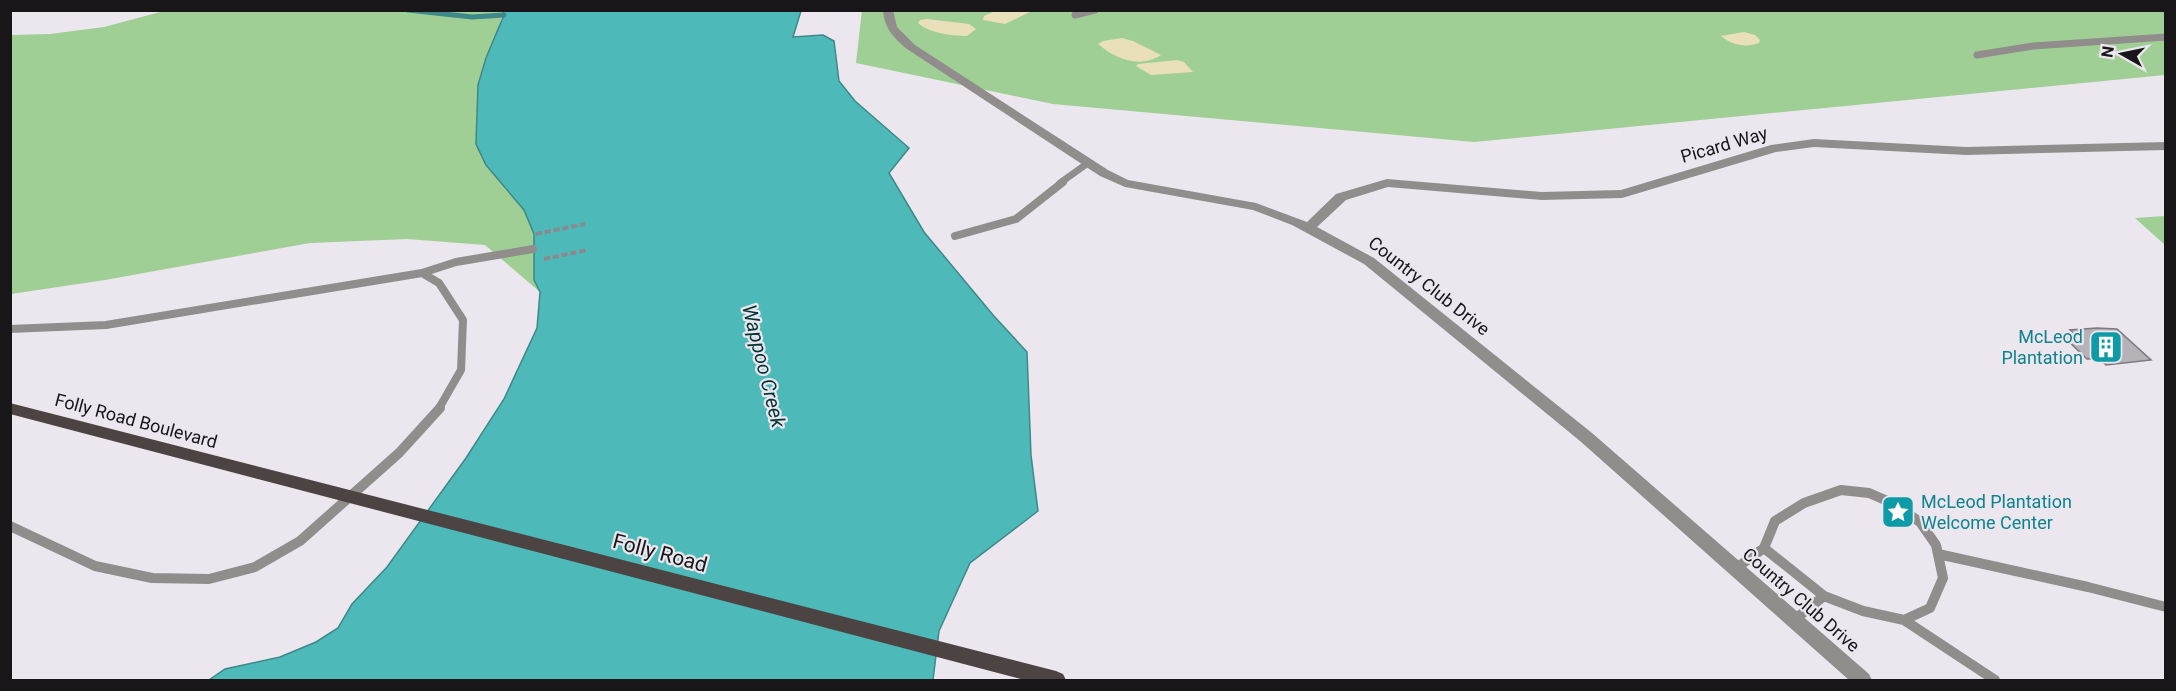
<svg xmlns="http://www.w3.org/2000/svg" width="2176" height="691" font-family="Roboto,sans-serif">
<style>
.green{fill:#9fcf94}
.sand{fill:#e9dfba}
.water{fill:#4eb9b9;stroke:#3e8889;stroke-width:1.5}
.lines{fill:none;stroke-linecap:round;stroke-linejoin:round}
.stream{stroke:#3e8889;stroke-width:5}
.building{fill:#b7b1b8;stroke:#7e787f;stroke-width:1.5}
.path{stroke:#8c888d;stroke-width:4;stroke-dasharray:6 3;stroke-linecap:butt}
.service-far2{stroke:#928d8d;stroke-width:7}
.service-far1{stroke:#928d8d;stroke-width:8}
.service{stroke:#928d8d;stroke-width:10}
.minor{fill:#928d8d;fill-rule:evenodd}
.primary{fill:#4c4443;fill-rule:evenodd}
.labels{text-anchor:middle;stroke-width:4.5;stroke-linejoin:round;paint-order:stroke}
.street-label{font-size:18px;fill:#181619;stroke:#ece6ee}
.culture-label{font-size:18px;fill:#0d838f;stroke:#ece6ee;text-anchor:end}
.water-label{font-size:20px;font-style:italic;fill:#003535;stroke:#ece6ee}
.near-street-label{font-size:21px;fill:#181619;stroke:#ece6ee}
</style>
<rect width="100%" height="100%" fill="#ece6ee"/>
<path class="green" d="M862,10l1304,1 -1,64 -691,67 -421,-38 -197,-41z
M164,11h339l-25,104 -2,29 10,21 38,45 10,24v46l6,12 -55,-47 -78,-6 -97,4 -205,37 -94,14 -1,-259 40,-1 54,-7z
M2165,216v29l-30,-27z"/>
<path class="sand" d="M997,10h35v1l-27,13 -22,-4 1,-4z
M927,19l42,5 7,5 -9,7c-15,0 -38,-3 -49,-13l2,-3z
M1744,32l11,3 5,5 -1,3c-12,5 -28,2 -38,-7z
M1122,38l11,3 28,14c-21,14 -46,4 -63,-11l5,-3z
M1177,60l7,2 9,10 -42,3 -15,-9 2,-2z"/>
<path class="water" d="M503,11h298l-8,26 30,-2 11,6 5,40 16,20 54,47 -20,25 35,59 69,83 34,37 4,103 7,56 -68,52 -31,68 -6,49h-724l16,-11 55,-12 36,-15 22,-14 14,-24 35,-37 79,-109 38,-59 33,-71 3,-36 -6,-12v-46l-10,-24 -38,-45 -10,-21 2,-59 8,-27 18,-43z"/>
<g class="lines">
<path class="stream" d="M408,10l64,7 32,-2"/>
</g>
<path class="building" d="M2097,328l20,1 34,31 -45,5 -6,-6h-13l-24,-23 12,-1 -5,-5z"/>
<g class="lines">
<path class="path" d="M536,234l49,-10
M544,259l43,-9"/>
<path class="service-far2" d="M1075,15l20,-5
M1977,55l56,-9 133,-9
M1060,183l28,-20"/>
<path class="service-far1" d="M955,236l61,-17 47,-37
M422,273l34,-11 77,-13
M10,329l96,-4 316,-52 17,10 24,37 -2,50 -23,40"/>
<path class="service" d="M1841,490l28,3 23,10 28,19 16,23 7,33 -13,30 -26,12 -41,-9 -39,-15 -60,-48 11,-27 29,-18z
M10,526l85,40 57,12 57,1 46,-12 45,-26 99,-88 41,-45
M1938,554l150,33 78,20
M1735,569l29,-21
M1794,620l30,-24
M1904,620l91,60"/>
<path class="minor" d="M883,10h10l4,17 18,18 193,125 20,10 128,23 51,19 29,-28 51,-15 155,13 79,-2 150,-45 43,-6 152,8 200,-5v8l-200,5 -152,-8 -38,5 -154,46 -80,2 -154,-13 -42,13 -29,27 57,31 218,175 277,241 3,6h-23l-269,-239 -216,-177 -72,-39 -39,-15 -128,-23 -25,-11 -193,-127c-13,-11 -23,-21 -24,-39z"/>
<path class="primary" d="M10,403l1046,268 7,3 3,6h-41l-1015,-266z"/>
</g>
<defs>
<symbol id="building-square" viewBox="-11 -11 22 22"><rect x="-9" y="-9" width="18" height="18" rx="4" fill="#0f9aa8" stroke="#ece6ee"/><path d="M-4-6H4V6H1V3H-1V6H-4ZM-2.5-4.3h1.7v1.8h-1.7ZM.8-4.3h1.7v1.8H.8ZM-2.5-1h1.7V.8h-1.7ZM.8-1h1.7V.8H.8Z" fill="#fff"/></symbol>
<symbol id="sight-square" viewBox="-11 -11 22 22"><rect x="-9" y="-9" width="18" height="18" rx="4" fill="#0f9aa8" stroke="#ece6ee"/><path d="M0-6L1.8-2.2L6-1.7L2.9 1.2L3.7 5.4L0 3.3L-3.7 5.4L-2.9 1.2L-6-1.7L-1.8-2.2Z" fill="#fff"/></symbol>
</defs>
<g fill-rule="evenodd">
<use href="#building-square" x="2087" y="328" width="38" height="38"/>
<use href="#sight-square" x="1879" y="493" width="38" height="38"/>
</g>
<g class="labels">
<g class="street-label">
<text transform="translate(1724 145) rotate(-16)" y="6">Picard Way</text>
<text transform="translate(1429 286) rotate(38)" y="6">Country Club Drive</text>
<text transform="translate(136 421) rotate(15)" y="6">Folly Road Boulevard</text>
<text transform="translate(1801 600) rotate(41)" y="6">Country Club Drive</text>
</g>
<g class="culture-label">
<text x="2083" y="343">McLeod<tspan x="2083" dy="21">Plantation</tspan></text>
<text x="1921" y="508" text-anchor="start">McLeod Plantation<tspan x="1921" dy="21">Welcome Center</tspan></text>
</g>
<g class="water-label">
<text transform="translate(764 366) rotate(76)" y="7">Wappoo Creek</text>
</g>
<g class="near-street-label">
<text transform="translate(660 553) rotate(15)" y="7">Folly Road</text>
</g>
</g>
<rect width="2176" height="691" fill="none" stroke="#181619" stroke-width="24"/>
<g transform="translate(2122 54) rotate(279)" stroke="#ece6ee" stroke-width="4.5" paint-order="stroke">
<path d="M0-4.5L10 22L0 15L-10 22Z" fill="#181619"/>
<text y="-9" font-size="16" font-weight="bold" text-anchor="middle" fill="#181619">N</text>
</g>
</svg>
